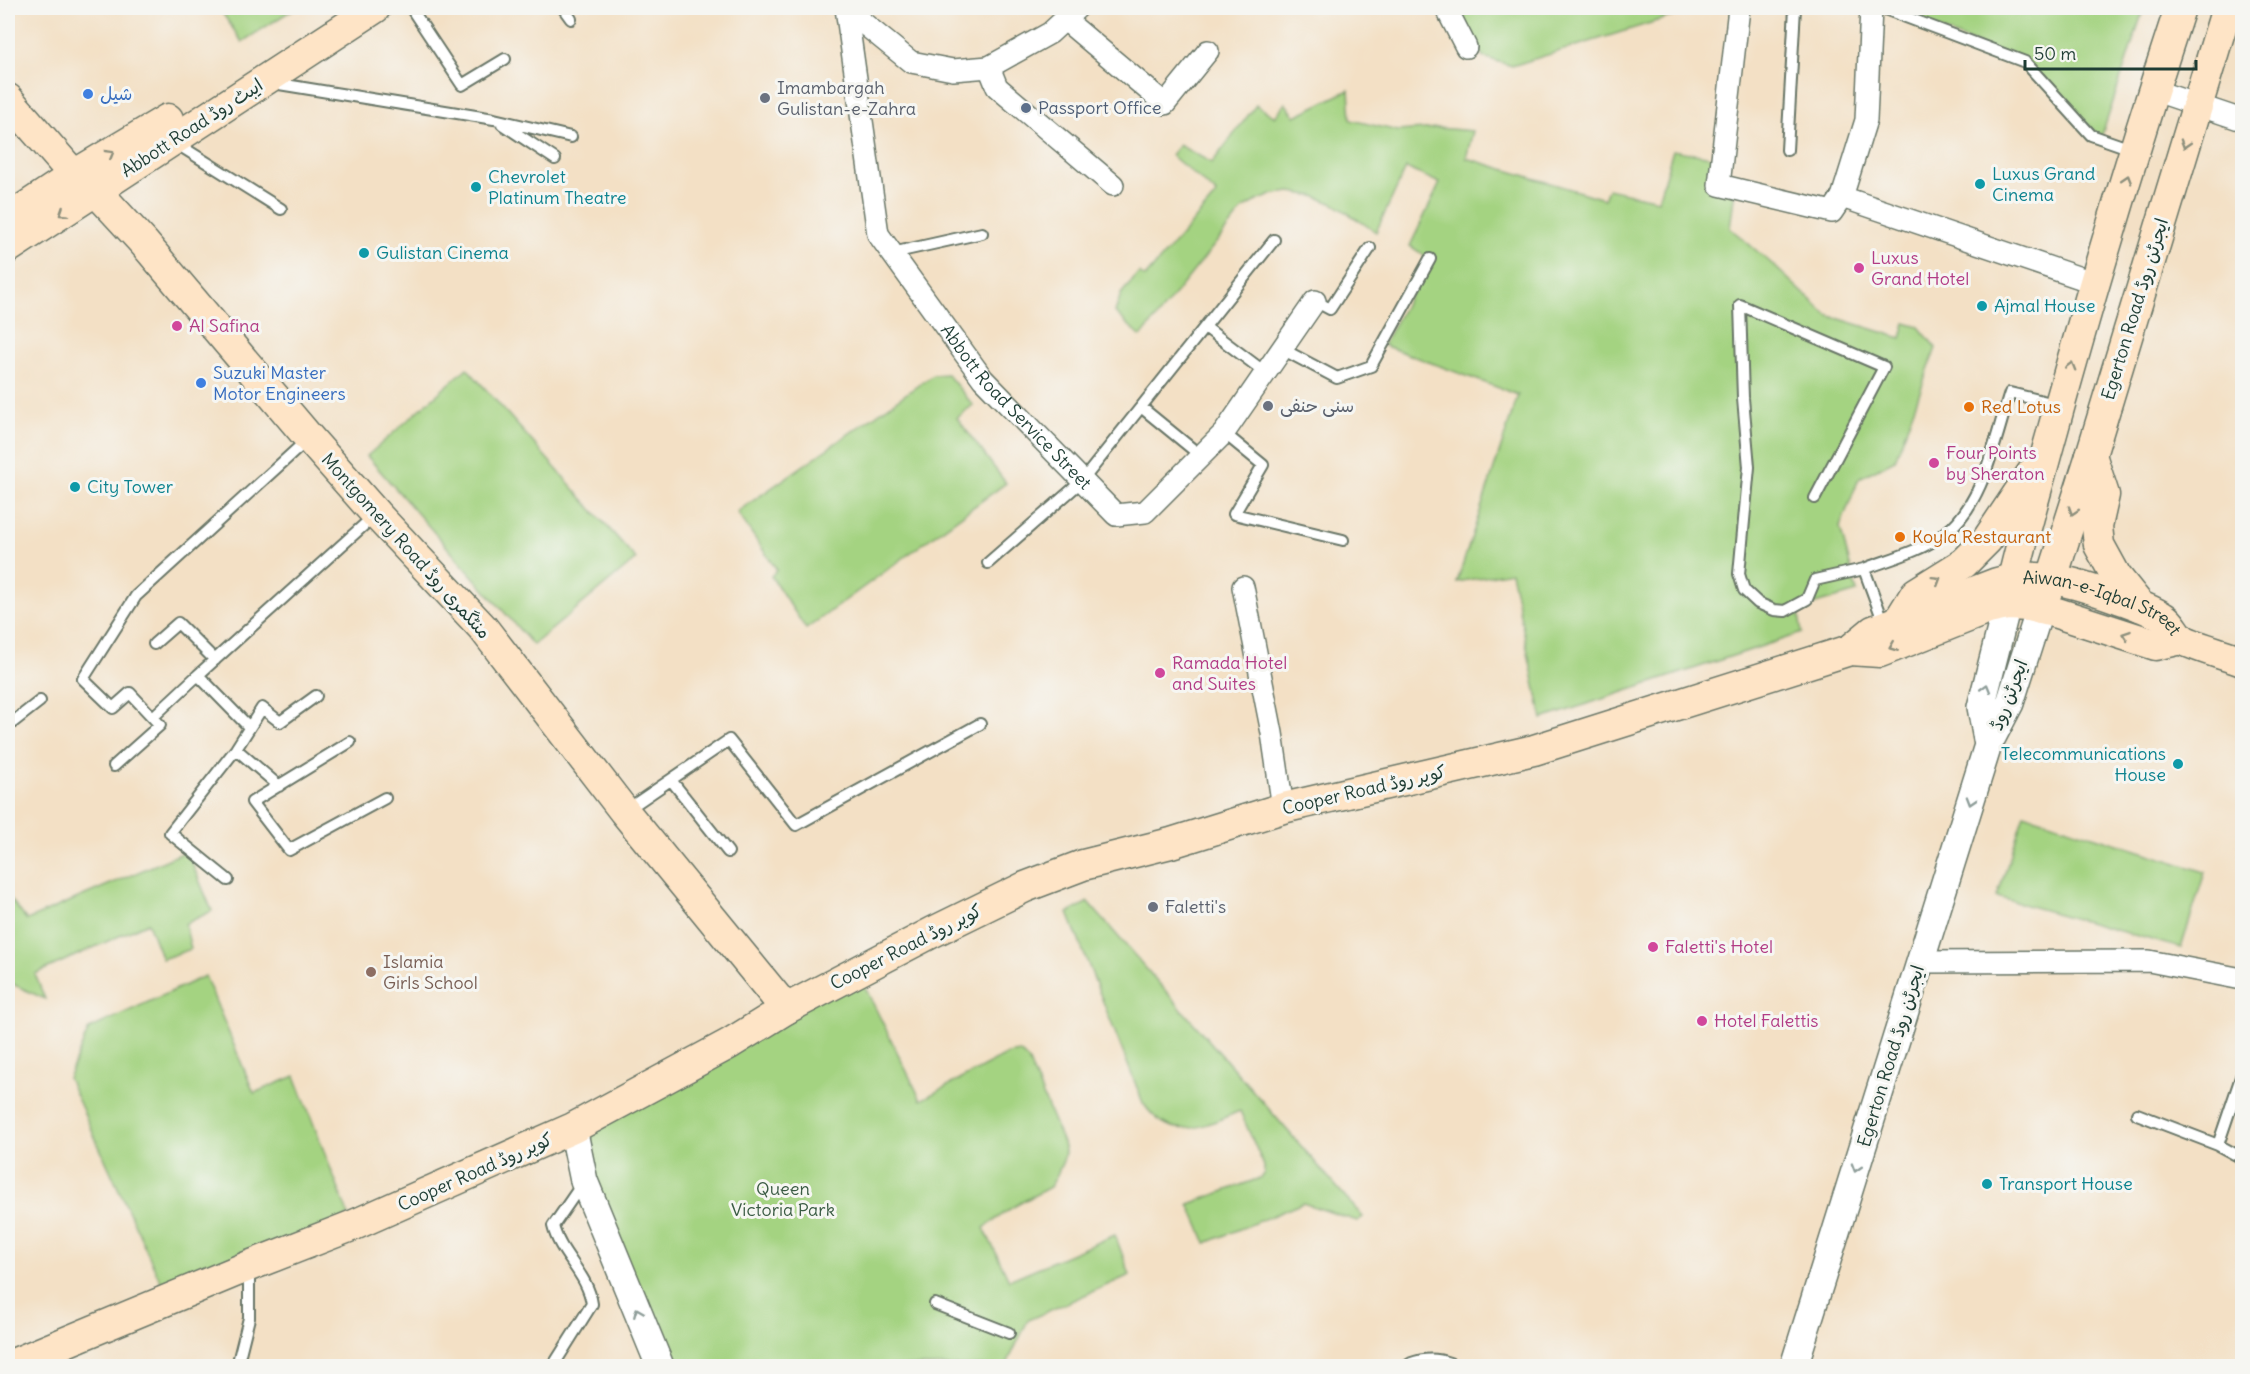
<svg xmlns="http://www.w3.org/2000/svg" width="2250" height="1374" font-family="Delius,'Playpen Sans Arabic',sans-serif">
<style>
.green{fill:#a4d381;stroke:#62885a;stroke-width:1.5}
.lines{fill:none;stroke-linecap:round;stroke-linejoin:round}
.service-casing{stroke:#697667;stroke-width:14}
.pedestrian-casing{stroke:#697667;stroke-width:20}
.minor-casing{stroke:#697667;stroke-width:24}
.tertiary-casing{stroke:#697667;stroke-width:30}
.secondary-casing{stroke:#697667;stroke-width:33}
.service{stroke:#fff;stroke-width:10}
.pedestrian{stroke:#fff;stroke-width:16}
.minor{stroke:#fff;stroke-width:21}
.tertiary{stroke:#fff;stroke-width:27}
.secondary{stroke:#fee4c6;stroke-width:30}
.oneway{stroke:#8e907d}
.oneway2{stroke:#8f9e9a}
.shop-dot{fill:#3f7fe0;stroke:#f6f6f2;stroke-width:2}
.worship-dot{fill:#6b7280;stroke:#f6f6f2;stroke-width:2}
.service-dot{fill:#5c6f8a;stroke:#f6f6f2;stroke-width:2}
.culture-dot{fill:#0f9aa8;stroke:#f6f6f2;stroke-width:2}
.hotel-dot{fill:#d1479c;stroke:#f6f6f2;stroke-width:2}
.food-dot{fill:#e8710a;stroke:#f6f6f2;stroke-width:2}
.education-dot{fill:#8d6e63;stroke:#f6f6f2;stroke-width:2}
.labels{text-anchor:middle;stroke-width:6;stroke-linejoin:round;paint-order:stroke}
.worship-label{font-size:18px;fill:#5b616d;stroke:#f6f6f2;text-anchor:start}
.shop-label{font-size:18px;fill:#366cbe;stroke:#f6f6f2;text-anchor:start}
.service-label{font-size:18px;fill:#4e5e75;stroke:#f6f6f2;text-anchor:start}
.street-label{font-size:18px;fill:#1f3d34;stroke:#f6f6f2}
.culture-label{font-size:18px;fill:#0d838f;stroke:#f6f6f2;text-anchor:start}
.hotel-label{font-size:18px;fill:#b23c85;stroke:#f6f6f2;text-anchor:start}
.food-label{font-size:18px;fill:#c56008;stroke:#f6f6f2;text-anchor:start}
.education-label{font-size:18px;fill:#785e54;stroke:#f6f6f2;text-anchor:start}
.park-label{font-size:18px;fill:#3a5b43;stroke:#f6f6f2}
</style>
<rect width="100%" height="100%" fill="#f6f6f2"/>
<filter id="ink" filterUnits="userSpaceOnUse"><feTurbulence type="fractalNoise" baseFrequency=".0167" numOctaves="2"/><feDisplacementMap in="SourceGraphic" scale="12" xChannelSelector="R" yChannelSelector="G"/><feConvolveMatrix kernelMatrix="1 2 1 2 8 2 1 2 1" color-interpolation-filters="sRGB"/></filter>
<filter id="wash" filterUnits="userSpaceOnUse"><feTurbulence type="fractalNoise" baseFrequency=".008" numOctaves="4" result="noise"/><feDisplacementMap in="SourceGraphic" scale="24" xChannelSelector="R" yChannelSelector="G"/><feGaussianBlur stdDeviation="1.35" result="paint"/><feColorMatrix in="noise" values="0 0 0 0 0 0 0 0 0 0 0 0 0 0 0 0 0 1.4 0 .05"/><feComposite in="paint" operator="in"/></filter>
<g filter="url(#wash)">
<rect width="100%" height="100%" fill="#f3e0c5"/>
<path class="green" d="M219,8h76l-53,34z
M1458,8h241l-187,58 -29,-9z
M1882,8h262l-43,130 -76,-76z
M1349,90l2,30 47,11 40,-3 35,3 -7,27 138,41 4,-10 50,11 15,-50 49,9 13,30 -5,39 41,35 56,52 74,23 4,-15 14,4 17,21 -41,112 -36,18 -19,49 17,65 -59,17 4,24 -260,86 -31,-147 -54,10 61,-187 -135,-50 47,-86 -20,-13 30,-63 -34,-15 -30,64 -42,-28 -20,-8 -23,-4 -17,2 -17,7 -14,8 -102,128 -26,-25 6,-18 18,-21 6,4 72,-83 -46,-39 8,-10 33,18 44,-58 19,12 10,-14 10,13z
M467,368l169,191 -103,86 -166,-189z
M947,374l26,31 -16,13 49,65 -200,146 -35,-53 6,-6 -40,-58 196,-137z
M2024,814l181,58 -24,76 -184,-51z
M187,851l25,60 -27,13 6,25 -29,10 -14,-36 -113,51 10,25 -37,-17v-86l19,24z
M1088,902l275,315 -6,4 -54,-18 -97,40 -17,-39 71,-26 4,-5v-7l-24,-55c-37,15 -68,34 -97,-8l-75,-190z
M856,969l65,131 87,-46 12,-2 8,8 35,83 2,9 -2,9 -8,18 -5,8 -37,20 -29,21 25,52 106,-45 15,40 -102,45 -22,46h-345l-93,-232z
M205,976l49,117 41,-17 54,140 -185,73 -96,-211 21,-49z"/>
</g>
<g filter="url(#ink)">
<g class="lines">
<defs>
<path id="service" d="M411,8l51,77 43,-26
M563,8l8,11
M1882,8l143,54 66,73 43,15
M273,83l221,36 77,18
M502,124l53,35
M174,142l107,67
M1787,150l8,-142
M892,253l90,-20
M1315,301l15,8 40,-61
M1205,327l61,46
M1282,349l55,29 34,-12 59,-107
M1141,407l60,49
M1224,433l39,32 -29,49 109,26
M1815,498l69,-131 -144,-62 3,93 6,69 -10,107 5,16 14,13 16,7 11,1 22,-12 8,-19 49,-11 21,57
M988,563l94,-82 192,-241
M1864,569c26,-10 57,-18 80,-35 40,-29 51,-96 66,-141l49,12
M154,644l24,-21 37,37
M153,717l45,-42
M8,726l32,-25
M248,726l-50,-51 176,-159
M350,742l-98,60 37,48 96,-52
M236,749l43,37
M114,766l46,-41 -30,-32 -17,15 -30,-29 53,-83 171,-156
M671,780l57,72
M625,811l104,-71 67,85 184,-101
M228,880l-58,-47 66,-84 26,-41 18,14 36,-26
M2137,1114l81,31 24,13
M2218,1145l24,-71
M935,1304l74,29
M237,1366l12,-48v-49
M553,1366l39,-62c-4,-30 -32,-49 -39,-78l29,-42"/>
<path id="pedestrian" d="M1412,1366c13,-5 24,-5 37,0"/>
<g id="minor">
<path id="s1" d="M846,8l32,226 105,145 133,136 29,-3 79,-79 91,-132"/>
<path d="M1446,8l20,39"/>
<path d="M1739,8l-20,177 113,27 10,-15 253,86"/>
<path d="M847,10l64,52 42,8 36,-3 61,-34 27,-25"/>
<path d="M1064,19l101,85 43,-53"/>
<path d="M989,67l8,20 116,98"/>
<path d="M2153,90l89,30"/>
<path d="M1842,197l24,-77 5,-112"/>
<path d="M1243,587l29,146 11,75"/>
<path d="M1921,962l228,-1 93,18"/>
</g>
<path id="tertiary" d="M1988,745l-7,-38 26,-102
M573,1128l11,53 76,185
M1794,1366l194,-621 22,-42 30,-94"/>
<g id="secondary">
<path d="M8,99l66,76 22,16 48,52 165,195 67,76 107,114 141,183 162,198"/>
<path d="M8,219l66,-44 94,-56"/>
<path d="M8,248l367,-240"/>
<path d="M2091,455l13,40 -7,31 2,19 17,31 24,30"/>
<path d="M2007,605c11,-52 26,-102 40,-154 41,-149 85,-297 133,-443"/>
<path d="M2040,609l12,-31 39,-123 136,-447"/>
<path d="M1898,622l18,-29 48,-30 23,-23 45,-67"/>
<path d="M1850,650l30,2 108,-43 19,-4 22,1 28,7 99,32 26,-6"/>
<path id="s2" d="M8,1366l241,-100 105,-41 219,-97 156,-84 57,-35 147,-77 92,-45 58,-22 88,-22 112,-35 251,-58 316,-100 23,-19 124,-48c42,-13 80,0 121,15 15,5 32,11 46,20 8,5 11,15 18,21 8,6 48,17 60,22"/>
</g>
</defs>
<use href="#service" class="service-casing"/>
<use href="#pedestrian" class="pedestrian-casing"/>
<use href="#minor" class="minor-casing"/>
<use href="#tertiary" class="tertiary-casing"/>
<use href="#secondary" class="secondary-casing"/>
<use href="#service" class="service"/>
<use href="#pedestrian" class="pedestrian"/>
<use href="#minor" class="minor"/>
<use href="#tertiary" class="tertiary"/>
<use href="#secondary" class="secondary"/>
</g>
<defs><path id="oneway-chevron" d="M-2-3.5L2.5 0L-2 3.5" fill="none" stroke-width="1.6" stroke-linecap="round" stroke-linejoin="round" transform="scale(1.5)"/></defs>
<g class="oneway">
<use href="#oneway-chevron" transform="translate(2185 144) rotate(107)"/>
<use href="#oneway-chevron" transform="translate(110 154) rotate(-30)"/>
<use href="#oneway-chevron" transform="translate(2127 179) rotate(-73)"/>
<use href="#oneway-chevron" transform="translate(63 213) rotate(147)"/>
<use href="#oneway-chevron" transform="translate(2071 366) rotate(-74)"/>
<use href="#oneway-chevron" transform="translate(2073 511) rotate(108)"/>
<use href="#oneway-chevron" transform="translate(1937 580) rotate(-32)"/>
<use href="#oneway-chevron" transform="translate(2126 635) rotate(-161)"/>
<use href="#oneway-chevron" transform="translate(1893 647) rotate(158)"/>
</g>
<g class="oneway2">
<use href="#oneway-chevron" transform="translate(1986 688) rotate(-74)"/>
<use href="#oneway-chevron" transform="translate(1971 801) rotate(107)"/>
<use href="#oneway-chevron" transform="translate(1856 1168) rotate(107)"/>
<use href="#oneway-chevron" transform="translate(638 1312) rotate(-112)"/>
</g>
</g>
<g class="shop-dot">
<circle cx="88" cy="94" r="6"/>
<circle cx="201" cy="383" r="6"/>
</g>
<g class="worship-dot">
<circle cx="765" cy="98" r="6"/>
<circle cx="1268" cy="406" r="6"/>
<circle cx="1153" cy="907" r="6"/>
</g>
<circle class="service-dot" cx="1026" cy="108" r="6"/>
<g class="culture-dot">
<circle cx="1980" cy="184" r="6"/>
<circle cx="476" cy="187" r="6"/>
<circle cx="364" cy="253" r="6"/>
<circle cx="1982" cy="306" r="6"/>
<circle cx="75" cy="487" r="6"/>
<circle cx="2178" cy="764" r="6"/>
<circle cx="1987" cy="1184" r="6"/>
</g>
<g class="hotel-dot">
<circle cx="1859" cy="268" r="6"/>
<circle cx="177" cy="326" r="6"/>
<circle cx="1934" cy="463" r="6"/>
<circle cx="1160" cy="673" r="6"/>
<circle cx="1653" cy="947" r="6"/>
<circle cx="1702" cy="1021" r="6"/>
</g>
<g class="food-dot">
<circle cx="1969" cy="407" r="6"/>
<circle cx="1900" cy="537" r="6"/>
</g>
<circle class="education-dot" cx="371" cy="972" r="6"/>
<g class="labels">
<g class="worship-label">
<text x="777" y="94">Imambargah<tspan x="777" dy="21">Gulistan-e-Zahra</tspan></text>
<text x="1280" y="412">سنی حنفی</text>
<text x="1165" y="913">Faletti's</text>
</g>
<g class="shop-label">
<text x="100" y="100">شیل</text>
<text x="213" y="379">Suzuki Master<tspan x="213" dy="21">Motor Engineers</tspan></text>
</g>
<g class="service-label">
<text x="1038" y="114">Passport Office</text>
</g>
<g class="street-label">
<text transform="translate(192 128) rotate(-33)" y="6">Abbott Road ایبٹ روڈ</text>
<text transform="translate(2135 309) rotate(-73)" y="6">Egerton Road ایجرٹن روڈ</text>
<text dy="6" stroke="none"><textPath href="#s1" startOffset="450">Abbott Road Service Street</textPath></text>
<text transform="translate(406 546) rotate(48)" y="6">Montgomery Road منٹگمری روڈ</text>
<text dy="6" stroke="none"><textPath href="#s2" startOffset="2258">Aiwan-e-Iqbal Street</textPath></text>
<text transform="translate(2009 695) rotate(-69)" y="6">ایجرٹن روڈ</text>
<text transform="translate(1364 790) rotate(-13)" y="6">Cooper Road کوپر روڈ</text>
<text transform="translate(906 947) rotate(-27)" y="6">Cooper Road کوپر روڈ</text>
<text transform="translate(1891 1056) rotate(-73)" y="6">Egerton Road ایجرٹن روڈ</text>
<text transform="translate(475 1172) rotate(-24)" y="6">Cooper Road کوپر روڈ</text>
</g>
<g class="culture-label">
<text x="1992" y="180">Luxus Grand<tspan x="1992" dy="21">Cinema</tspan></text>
<text x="488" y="183">Chevrolet<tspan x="488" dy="21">Platinum Theatre</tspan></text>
<text x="376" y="259">Gulistan Cinema</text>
<text x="1994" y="312">Ajmal House</text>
<text x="87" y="493">City Tower</text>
<text x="2166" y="760" text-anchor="end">Telecommunications<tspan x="2166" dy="21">House</tspan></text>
<text x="1999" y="1190">Transport House</text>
</g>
<g class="hotel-label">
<text x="1871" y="264">Luxus<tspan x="1871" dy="21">Grand Hotel</tspan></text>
<text x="189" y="332">Al Safina</text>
<text x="1946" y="459">Four Points<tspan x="1946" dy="21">by Sheraton</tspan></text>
<text x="1172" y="669">Ramada Hotel<tspan x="1172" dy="21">and Suites</tspan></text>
<text x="1665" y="953">Faletti's Hotel</text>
<text x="1714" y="1027">Hotel Falettis</text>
</g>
<g class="food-label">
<text x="1981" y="413">Red Lotus</text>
<text x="1912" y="543">Koyla Restaurant</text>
</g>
<g class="education-label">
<text x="383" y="968">Islamia<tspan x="383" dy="21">Girls School</tspan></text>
</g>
<g class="park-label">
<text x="783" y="1195">Queen<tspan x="783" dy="21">Victoria Park</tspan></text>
</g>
</g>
<rect width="2250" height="1374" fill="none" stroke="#f6f6f2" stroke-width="30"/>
<path d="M2025 60v9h171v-9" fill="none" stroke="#1f3d34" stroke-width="3"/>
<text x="2034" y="60" font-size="18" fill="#1f3d34" stroke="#f6f6f2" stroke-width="4.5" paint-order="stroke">50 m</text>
</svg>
